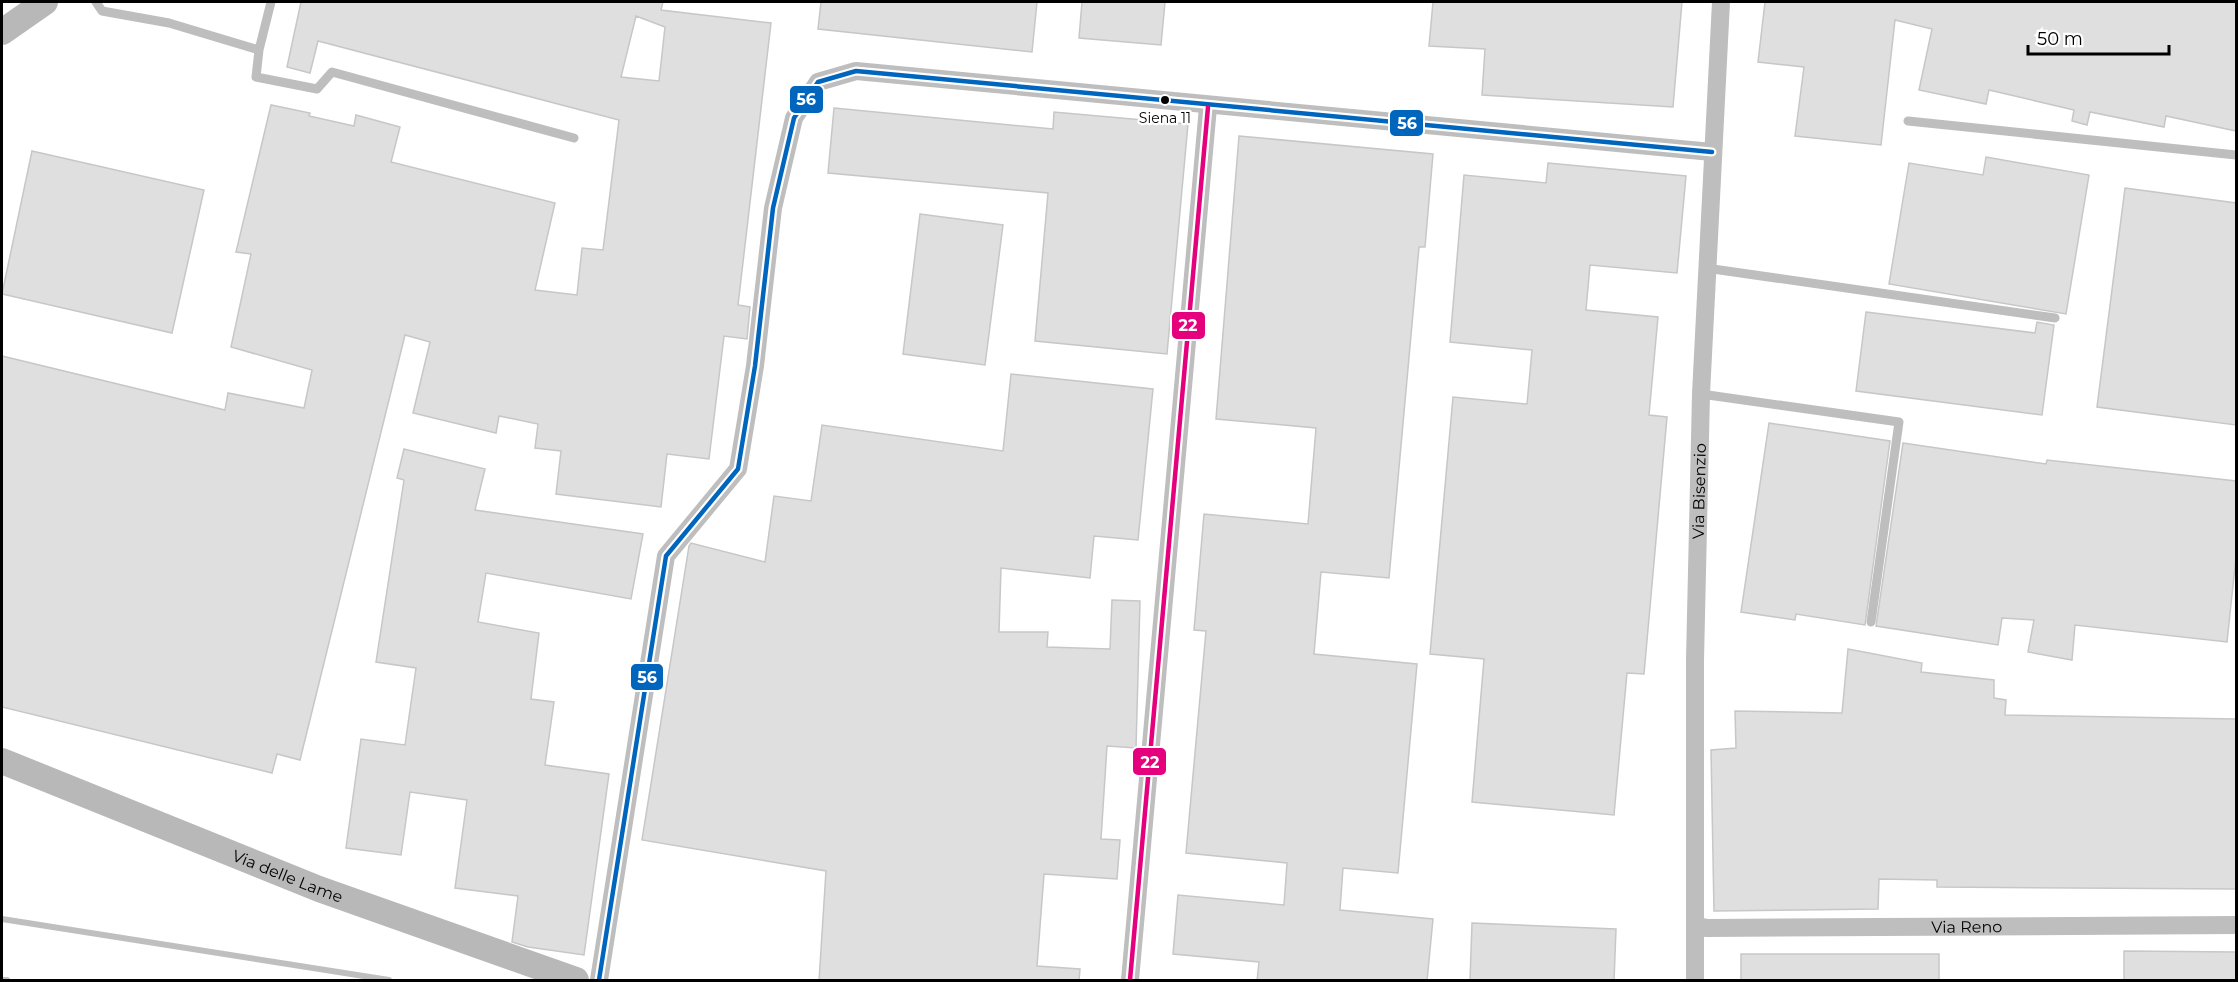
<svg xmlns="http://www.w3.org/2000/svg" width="2238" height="982" font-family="Montserrat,sans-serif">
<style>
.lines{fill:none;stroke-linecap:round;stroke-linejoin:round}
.stream{stroke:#bfbfbf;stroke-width:6}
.building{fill:#dfdfdf;stroke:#c7c7c7;stroke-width:1.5;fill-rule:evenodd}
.lane{stroke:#bebebe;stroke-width:9}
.street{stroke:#bebebe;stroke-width:18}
.secondary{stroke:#b8b8b8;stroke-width:26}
.bus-1-casing{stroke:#fff;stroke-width:9}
.bus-2-casing{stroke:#fff;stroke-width:9}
.bus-1{stroke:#0065bd;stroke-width:4.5}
.bus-2{stroke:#e5007d;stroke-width:4.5}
.bus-dot{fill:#000;stroke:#fff;stroke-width:2}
.labels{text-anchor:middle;stroke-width:4.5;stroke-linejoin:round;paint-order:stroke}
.bus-label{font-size:14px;fill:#000;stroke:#fff}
.street-label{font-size:16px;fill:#000;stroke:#fff}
.line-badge{stroke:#fff;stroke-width:2}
.badge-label{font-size:16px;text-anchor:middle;font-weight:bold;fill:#fff}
</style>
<rect width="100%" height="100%" fill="#fff"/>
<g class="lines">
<path class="stream" d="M2,919l387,61
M2,980h5"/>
</g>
<path class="building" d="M301,2h362l-2,8 110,13 -33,282 12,2 -3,32 -23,-3 -15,123 -42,-5 -6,53 -105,-13 5,-43 -26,-3 3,-24 -39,-8 -3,17 -83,-20 17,-71 -25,-7 -105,425 -23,-6 -5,19 -270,-66v-351l223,54 3,-17 76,15 8,-38 -81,-23 20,-93 -15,-2 35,-147 39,8 -1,3 45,10 2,-11 44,12 -9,35 164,41 -20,87 42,5 5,-47 21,2 16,-130 -301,-79 -8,32 -23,-6zM636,16l29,11 -6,54 -38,-4z
M821,2h216l-5,50 -214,-23z
M1082,2h83l-4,43 -82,-7z
M1433,2h249l-9,105 -191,-12 3,-46 -56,-3z
M1765,2h471v129l-70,-15 -2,11 -74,-15 -3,13 -15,-4 2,-11 -85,-20 -3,14 -67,-14 13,-61 -37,-9 -14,125 -86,-9 9,-69 -46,-5z
M834,108l219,21 1,-17 134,12 -21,230 -132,-13 13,-148 -220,-20z
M1239,136l194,18 -8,93h-6l-30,331 -68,-6 -7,82 103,10 -19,209 -55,-5 -3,42 93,9 -6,62h-170l2,-19 -86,-8 5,-59 106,10 3,-42 -101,-10 20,-222 -12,-1 10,-116 104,10 8,-96 -100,-9z
M32,151l172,39 -32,143 -170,-39z
M1986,157l103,18 -23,139 -177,-30 20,-121 74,12z
M1548,163l138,13 -9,97 -87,-8 -4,45 72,7 -9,98 18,2 -23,257 -17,-1 -13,142 -142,-13 12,-143 -54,-5 23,-257 74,7 5,-54 -82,-8 14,-167 82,8z
M2125,188l111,15v222l-139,-18z
M920,214l83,11 -18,140 -82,-11z
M1866,312l169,21 2,-11 17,3 -12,90 -186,-24z
M1011,374l142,15 -15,151 -44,-4 -4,42 -89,-10 -2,64h49l-1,15 63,2 2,-49 28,1 -4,147 -29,-2 -6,93 19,1 -3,39 -73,-5 -7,92 43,3 -1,12h-260l7,-110 -184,-31 47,-294 2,-3 74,19 9,-66 37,5 11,-76 181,26z
M1769,423l121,18 -25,184 -69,-11 -1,6 -54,-8z
M1903,443l143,21 1,-4 189,21v76l-9,85 -152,-17 -3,35 -44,-8 6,-32 -32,-2 -4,27 -122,-19z
M404,449l81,20 -10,41 168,24 -12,65 -145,-26 -8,49 61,11 -8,66 23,3 -9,63 64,9 -25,181 -56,-8 -16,-5 6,-46 -63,-8 12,-88 -57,-8 -9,63 -55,-7 15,-109 44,6 11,-77 -40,-6 28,-182 -7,-2z
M1848,649l74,14 -1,9 73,8v18l12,2 -1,15 231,4v170l-299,-2v-7l-58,-1 -1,30 -164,2 -3,-161 25,-2 -1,-37 107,2z
M1472,923l144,6 -2,52h-144z
M2124,951l112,1v29h-112z
M1741,954h198v27h-198z"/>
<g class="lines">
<path class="lane" d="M96,2l6,9 67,12 90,27 -3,27 61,12 15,-17 242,66
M259,50l12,-48
M1908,121l328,34
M1706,268l349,50
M1701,394l198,28 -28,200"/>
<g class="street">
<path id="s1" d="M1695,926l12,2 529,-3"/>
<path d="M599,980l67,-424 72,-87 17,-103 18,-158 21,-90 24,-36 38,-11 856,81"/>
<path d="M1130,980l78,-873"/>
<path id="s2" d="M1695,980v-320l6,-266 20,-392"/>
</g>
<g class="secondary">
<path d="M2,32l43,-30"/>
<path id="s3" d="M2,761l317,128 257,91"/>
</g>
<defs>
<path id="bus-1" d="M599,980l67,-424 72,-87 17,-103 18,-158 21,-90 24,-36 38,-11 856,81"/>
<path id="bus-2" d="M1130,980l78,-873"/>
</defs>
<use href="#bus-1" class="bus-1-casing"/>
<use href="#bus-2" class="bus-2-casing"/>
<use href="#bus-1" class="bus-1"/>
<use href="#bus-2" class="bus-2"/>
</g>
<circle class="bus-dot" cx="1165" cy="100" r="5"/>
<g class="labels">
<g class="bus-label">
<text x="1165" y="123">Siena 11</text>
</g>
<g class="street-label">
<text dy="6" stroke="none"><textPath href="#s2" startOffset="489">Via Bisenzio</textPath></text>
<text dy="6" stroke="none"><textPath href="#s3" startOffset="308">Via delle Lame</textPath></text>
<text dy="6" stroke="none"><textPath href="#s1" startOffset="272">Via Reno</textPath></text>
</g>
</g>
<g class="line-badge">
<rect x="789" y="85" width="35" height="29" rx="6" fill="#0065bd"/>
<rect x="1389" y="109" width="35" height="28" rx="6" fill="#0065bd"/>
<rect x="1171" y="311" width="35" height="29" rx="6" fill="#e5007d"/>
<rect x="630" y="663" width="34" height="28" rx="6" fill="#0065bd"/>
<rect x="1132" y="747" width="35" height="29" rx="6" fill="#e5007d"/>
</g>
<g class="badge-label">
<text x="806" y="105">56</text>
<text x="1407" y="129">56</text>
<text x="1188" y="331">22</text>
<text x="647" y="683">56</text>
<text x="1150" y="768">22</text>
</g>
<rect width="2238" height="982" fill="none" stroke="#000000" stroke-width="6"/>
<path d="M2028 45v9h141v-9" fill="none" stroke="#000000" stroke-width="3"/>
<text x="2037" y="45" font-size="18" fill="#000000" stroke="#ffffff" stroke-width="4.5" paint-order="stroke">50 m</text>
</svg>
